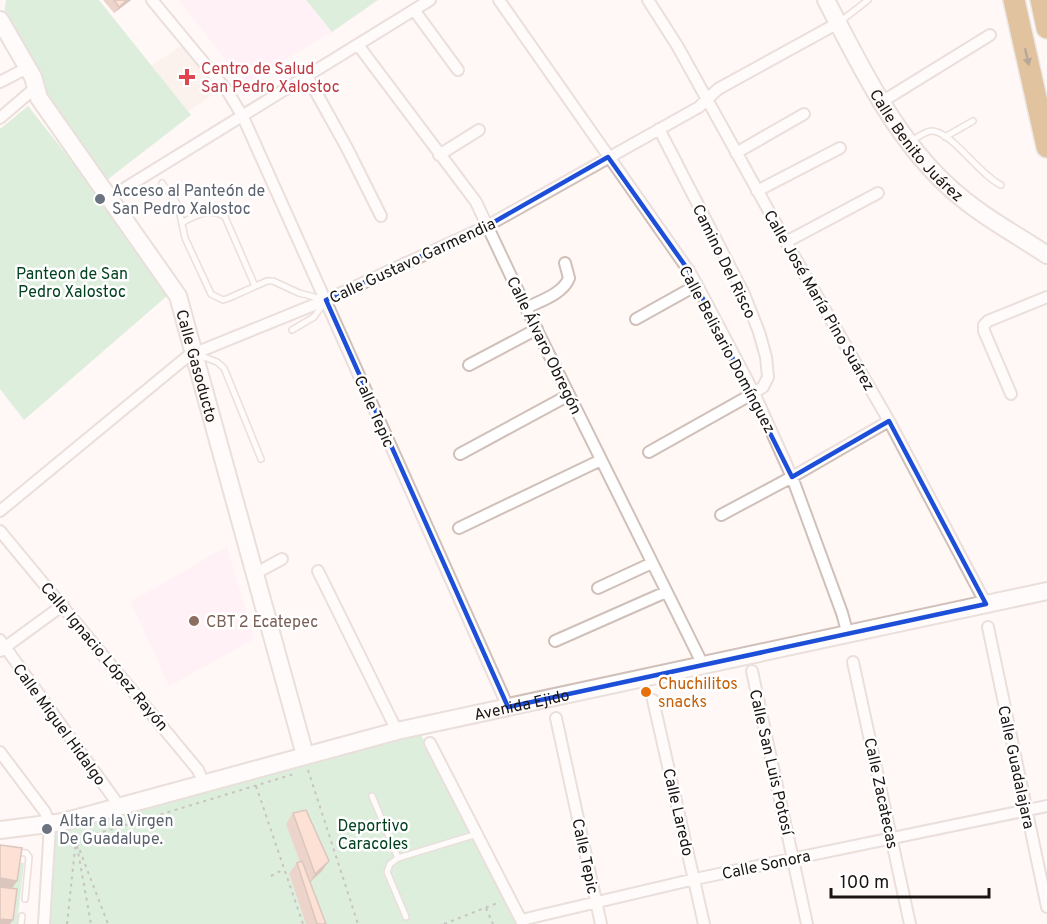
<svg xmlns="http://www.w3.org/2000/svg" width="1047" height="924" font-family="Overpass,sans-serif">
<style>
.built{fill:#f7e9e3}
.education{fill:#fee8f7}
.green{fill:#b3e2bf}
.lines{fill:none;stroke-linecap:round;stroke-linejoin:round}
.lane-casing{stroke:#d0c0b9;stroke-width:8}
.street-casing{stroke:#d0c0b9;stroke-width:14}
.secondary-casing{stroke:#d0c0b9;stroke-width:20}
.highway-casing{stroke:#d6d5d4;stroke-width:24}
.path{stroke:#8a8481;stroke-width:2;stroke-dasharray:3 4.5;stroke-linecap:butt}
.lane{stroke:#fff;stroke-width:5}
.street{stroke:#fff;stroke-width:10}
.secondary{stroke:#fff;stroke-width:16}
.highway{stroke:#bc8338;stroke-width:21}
.wall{fill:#d8a996}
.shaded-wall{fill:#b08a7a}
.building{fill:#fbc5ae;stroke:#b08a7a;stroke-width:1.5}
.oneway{fill:#634623}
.marked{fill:none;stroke:#1d4ed8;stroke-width:4.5;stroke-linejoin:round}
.health-dot{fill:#e0444e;stroke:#fff;stroke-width:2}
.worship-dot{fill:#6b7280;stroke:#fff;stroke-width:2}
.education-dot{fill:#8d6e63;stroke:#fff;stroke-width:2}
.food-dot{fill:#e8710a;stroke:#fff;stroke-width:2}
.labels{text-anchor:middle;stroke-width:5;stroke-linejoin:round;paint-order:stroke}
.health-label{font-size:16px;fill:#be3a42;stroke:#fff;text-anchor:start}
.street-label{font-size:16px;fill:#1a1512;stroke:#fff}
.worship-label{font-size:16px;fill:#5b616d;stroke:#fff;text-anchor:start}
.park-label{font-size:16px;fill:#00411e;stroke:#fff}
.education-label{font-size:16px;fill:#785e54;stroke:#fff;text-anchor:start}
.food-label{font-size:16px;fill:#c56008;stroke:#fff;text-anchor:start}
</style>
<rect width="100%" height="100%" fill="#fff8f5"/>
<path class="built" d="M186,42l37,45 -35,25 -37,-46z"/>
<path class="education" d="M179,0h127l26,32 -88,52z
M227,546l27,93 -85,47 -38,-84z"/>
<path class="green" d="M6,0h93l92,115 -84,65 -63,-86 -41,-72z
M306,0h72l-46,32z
M28,106l76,96 64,93 -144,125 -24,-31v-260z
M419,731l103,193h-475l7,-102z
M0,861l24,2 -7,61h-17z"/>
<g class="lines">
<defs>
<path id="lane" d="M841,21l27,-21
M945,137l28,-16
M910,142c6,-4 14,-10 21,-11 20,-1 49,45 70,54
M162,183l16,22 7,33 26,56 12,6 6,-2 38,-17h6l26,12 27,7 -12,17 -22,13
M183,222c14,-7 27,-15 42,-5l30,69
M199,355l18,7 7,6 37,91
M372,796l26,62
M15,852l11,1 3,4 -4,42
M406,917l-19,-45 3,-8 8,-6 79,-24
M21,924l1,-8"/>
<path id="street" d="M152,0l76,92 15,25 265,590
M499,0l190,271 8,14 57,108 38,84 50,136 6,22
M648,0l30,47 108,195 103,179 97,183
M414,10l44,60
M358,45l118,157 50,106 177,357
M307,76l40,72 34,68
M0,82l27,-14
M883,101l107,-66
M0,118l35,-30
M736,153l68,-39
M439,155l40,-25
M757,191l83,-43
M109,198l321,-198
M786,242l92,-49
M526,308c14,-7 37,-14 43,-30l-4,-15
M636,319l61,-34
M469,365l68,-36
M1011,394l-27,-63v-6l4,-4 59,-24
M649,452l105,-59 9,-6 5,-10 -2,-20 -7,-25 -15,-38 -85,-165
M460,454l109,-59
M0,511l188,-155 138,-56 161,-74 212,-119 19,-18 120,-66
M721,515l71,-38 97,-56
M459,528l142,-68
M0,531l198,239 6,14
M318,571l79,160
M256,573l26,-14
M598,588l54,-25
M988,627l59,280
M0,640l115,160 2,9
M555,641l111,-49
M0,651l63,-46
M853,662l57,262
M752,671l55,253
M653,700l51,224
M556,718l45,206
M430,743l93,181
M0,752l45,60 5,13 -6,99
M521,920l174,-41 352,-73"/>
<g id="secondary">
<path id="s1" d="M826,0c34,65 68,137 123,187 29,27 65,46 98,68"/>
<path id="s2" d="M0,20l33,57 6,21 139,198 127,459"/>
<path id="s3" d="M0,830l63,-8 334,-91 650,-140"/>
</g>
<path id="highway" d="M1014,0l33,147
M1041,0l6,28"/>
</defs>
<use href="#lane" class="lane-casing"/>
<use href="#street" class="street-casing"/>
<use href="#secondary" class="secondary-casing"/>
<use href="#highway" class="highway-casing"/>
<path class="path" d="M308,770l50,154
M256,786l47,138
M77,843l31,81
M77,846l14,78
M271,876l13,-7
M486,908l7,16
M67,924l9,-84 218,-66
M444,924l56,-22"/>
<use href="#lane" class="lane"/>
<use href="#street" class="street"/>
<use href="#secondary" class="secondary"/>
<use href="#highway" class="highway"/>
</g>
<path class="wall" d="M103,0h28l-17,13z
M293,813l29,58 -12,11 16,42h-20l-17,-51 8,-10 3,-1 -14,-38z"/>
<path class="shaded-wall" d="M127,0h4l-17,13 5,-6z
M329,861l-7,10 -14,13 7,-10z
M0,878l17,3 -14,20 -3,-1z
M0,919l13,1 -3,4h-10z"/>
<path class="building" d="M114,0h13l-8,7z
M306,810l23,51 -14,13 -22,-61z
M0,845l22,3 -5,33 -17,-3z
M302,861l24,63h-9l-20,-61z
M0,887l17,2 -4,31 -13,-1z"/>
<defs><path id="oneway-solid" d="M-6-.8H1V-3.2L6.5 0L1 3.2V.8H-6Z" transform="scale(1.5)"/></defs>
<use class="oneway" href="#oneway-solid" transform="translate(1027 57) rotate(77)"/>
<path d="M0 0H1047V924H0ZM608,157l81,114 103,206 97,-56 97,183 -478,103 -182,-407 161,-74z" fill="#fff8f5" fill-opacity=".55" fill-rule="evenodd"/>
<path class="marked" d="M608,157l81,114 103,206 97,-56 97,183 -478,103 -182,-407 161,-74z"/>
<path class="health-dot" d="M184 68h6v6h6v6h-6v6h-6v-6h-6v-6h6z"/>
<g class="worship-dot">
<circle cx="100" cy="199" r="6"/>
<circle cx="47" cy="829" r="6"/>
</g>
<circle class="education-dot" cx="194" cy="621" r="6"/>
<circle class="food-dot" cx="646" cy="692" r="6"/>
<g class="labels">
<g class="health-label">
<text x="201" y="74">Centro de Salud<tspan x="201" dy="18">San Pedro Xalostoc</tspan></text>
</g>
<g class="street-label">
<text dy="6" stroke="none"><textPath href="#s1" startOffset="172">Calle Benito Juárez</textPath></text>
<text transform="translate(412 260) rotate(-25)" y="6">Calle Gustavo Garmendia</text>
<text transform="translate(725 261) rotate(64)" y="6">Camino Del Risco</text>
<text transform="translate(820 300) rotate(60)" y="6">Calle José María Pino Suárez</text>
<text transform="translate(545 345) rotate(64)" y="6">Calle Álvaro Obregón</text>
<text transform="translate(728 349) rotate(62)" y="6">Calle Belisario Domínguez</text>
<text dy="6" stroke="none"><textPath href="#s2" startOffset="402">Calle Gasoducto</textPath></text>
<text transform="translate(375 411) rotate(66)" y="6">Calle Tepic</text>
<text transform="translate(105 656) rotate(50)" y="6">Calle Ignacio López Rayón</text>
<text dy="6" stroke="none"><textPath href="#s3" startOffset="537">Avenida Ejido</textPath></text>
<text transform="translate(60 724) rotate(54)" y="6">Calle Miguel Hidalgo</text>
<text transform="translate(772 762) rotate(77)" y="6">Calle San Luis Potosí</text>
<text transform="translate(1017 767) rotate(78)" y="6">Calle Guadalajara</text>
<text transform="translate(882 793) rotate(78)" y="6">Calle Zacatecas</text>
<text transform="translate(679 812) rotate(77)" y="6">Calle Laredo</text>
<text transform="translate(586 856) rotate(78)" y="6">Calle Tepic</text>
<text transform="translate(766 864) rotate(-12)" y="6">Calle Sonora</text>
</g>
<g class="worship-label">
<text x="112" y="196">Acceso al Panteón de<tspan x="112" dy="18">San Pedro Xalostoc</tspan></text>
<text x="59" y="826">Altar a la Virgen<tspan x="59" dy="18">De Guadalupe.</tspan></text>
</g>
<g class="park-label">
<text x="72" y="279">Panteon de San<tspan x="72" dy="18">Pedro Xalostoc</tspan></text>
<text x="373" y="831">Deportivo<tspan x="373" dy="18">Caracoles</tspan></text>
</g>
<g class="education-label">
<text x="206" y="627">CBT 2 Ecatepec</text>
</g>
<g class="food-label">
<text x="658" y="689">Chuchilitos<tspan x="658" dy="18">snacks</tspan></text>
</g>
</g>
<path d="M831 888v9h158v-9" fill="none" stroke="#1a1512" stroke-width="3"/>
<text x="840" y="888" font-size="18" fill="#1a1512" stroke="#ffffff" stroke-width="4.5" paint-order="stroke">100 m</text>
</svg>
